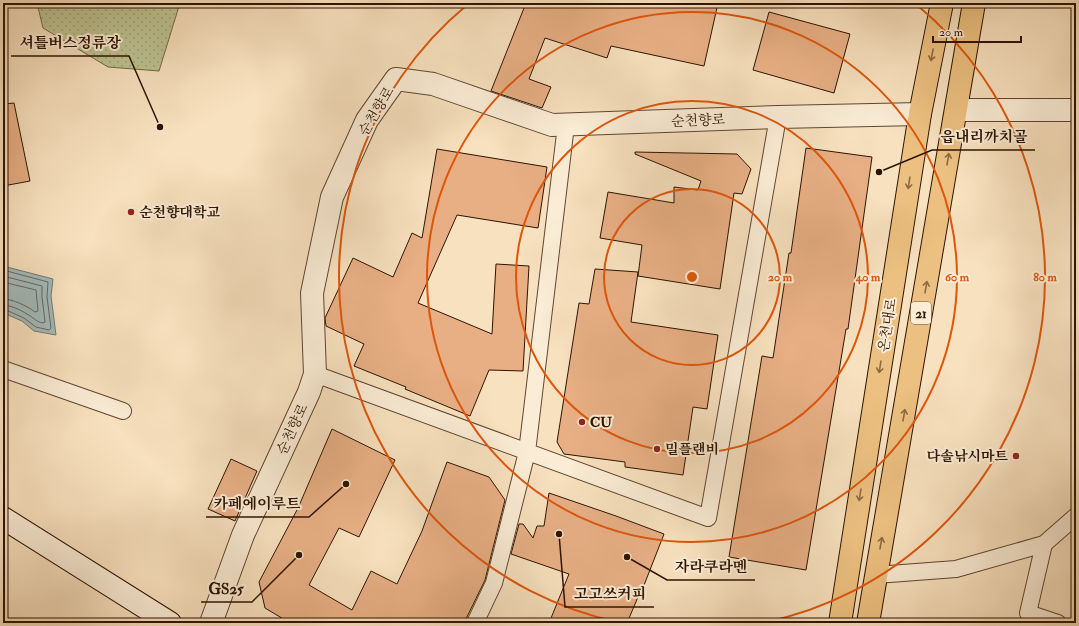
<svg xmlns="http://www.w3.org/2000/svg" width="1079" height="626" font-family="'IM FELL Double Pica','Noto Serif KR',serif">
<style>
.park{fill:url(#park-dots);stroke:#766b49}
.water{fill:#a2bbbc;stroke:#747871}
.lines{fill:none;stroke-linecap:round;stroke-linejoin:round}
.shore{stroke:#68675e;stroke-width:1}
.building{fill:#e8af85;stroke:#2e1300}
.service-casing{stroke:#604630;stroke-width:18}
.minor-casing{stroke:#604630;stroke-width:24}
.secondary-casing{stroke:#2e1300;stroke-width:24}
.primary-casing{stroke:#2e1300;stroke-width:24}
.service{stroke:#faecd5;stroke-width:16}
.minor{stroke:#faecd5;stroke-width:22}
.secondary{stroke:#faecd5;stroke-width:22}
.primary{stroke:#ecc080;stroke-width:22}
.oneway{stroke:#8d6a40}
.ring{fill:none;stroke:#df560b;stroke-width:2}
.poi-dot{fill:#8f2418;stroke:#faecd5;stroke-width:1.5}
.labels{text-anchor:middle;stroke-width:4;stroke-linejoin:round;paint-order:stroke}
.shield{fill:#faecd5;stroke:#6b5440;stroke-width:1}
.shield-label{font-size:13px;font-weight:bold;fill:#2e1300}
.street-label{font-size:14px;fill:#2e1300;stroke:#faecd5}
.poi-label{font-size:14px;font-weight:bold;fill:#2e1300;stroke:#faecd5;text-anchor:start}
.centre{fill:#df560b;stroke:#faecd5;stroke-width:2}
.ring-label{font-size:12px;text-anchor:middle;font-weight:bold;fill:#df560b;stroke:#faecd5;stroke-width:4;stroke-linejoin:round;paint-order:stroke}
.leader{fill:none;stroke:#2e1300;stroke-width:1.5}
.callout-dot{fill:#2e1300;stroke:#faecd5;stroke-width:1.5}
.callout-label{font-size:15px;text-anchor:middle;font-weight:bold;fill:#2e1300;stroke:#faecd5;stroke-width:4;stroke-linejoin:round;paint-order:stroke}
</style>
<defs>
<pattern id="park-dots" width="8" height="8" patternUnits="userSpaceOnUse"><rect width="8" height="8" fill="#bdc392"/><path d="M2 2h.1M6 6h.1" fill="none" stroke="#a3a77c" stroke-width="1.8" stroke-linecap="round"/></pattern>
</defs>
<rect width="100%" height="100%" fill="#f8e1bf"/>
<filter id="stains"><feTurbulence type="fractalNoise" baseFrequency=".005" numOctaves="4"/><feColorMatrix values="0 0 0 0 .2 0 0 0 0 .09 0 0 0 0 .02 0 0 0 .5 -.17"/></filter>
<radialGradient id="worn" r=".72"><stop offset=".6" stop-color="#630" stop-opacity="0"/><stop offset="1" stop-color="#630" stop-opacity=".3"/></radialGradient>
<path class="park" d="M37,3h143l-21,68 -51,-4 -65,-39z"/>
<path class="water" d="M3,266l50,13 -2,17 5,39 -22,-4 -12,-10 -19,-8z"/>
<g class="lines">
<path class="shore" d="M3,270l45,12 -1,15 4,31 -2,2 -13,-3 -12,-9 -18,-8h-3
M3,276l39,10v11l3,25 -2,1c-7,-1 -10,-6 -16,-9 -6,-4 -17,-9 -24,-9
M3,282l33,8 2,21 -3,1c-8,-6 -22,-13 -32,-13"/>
</g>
<path class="building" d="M526,3h192l-14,63 -93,-20 -4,12 -62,-20 -16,41 22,8 -9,21 -51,-17z
M769,12l81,22 -16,59 -81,-23z
M14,103l16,78 -27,5v-82z
M806,148l66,9 -24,172h-2l-40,241 -77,-13 33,-201 11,2 16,-105h2z
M437,149l110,18 -9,61 -81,-13 -39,88 74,31 4,-70 33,2 -6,105 -34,-1 -19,46 -65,-27 1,-2 -52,-21 10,-22 -38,-18 -1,-8 28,-60 40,19 19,-44 10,5z
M635,152l102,2 14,15 -9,25 -8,-1 -14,96 -82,-13 4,-31 -42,-7 8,-46 66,11v-16l24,3 3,-9 -66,-27z
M595,269l43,3 -7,50 87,13 -11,74 -14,-2 -10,68 -58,-8v-5l-61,-8 -7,-12 22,-139 10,1z
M332,429l63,31 -36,77 -20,-9 -30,57 43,25 19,-39 26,13 25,-53 25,-69 42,15 16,23 -20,80 -21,43h-174l-25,-15 -6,-26 39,-74z
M231,459l26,12 -22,50 -27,-12z
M549,493l67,23 48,18 -25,64 -1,-1 -11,26h-78l20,-49 -58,-20 8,-30h4l10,14 4,-12h7z"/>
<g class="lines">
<defs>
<path id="service" d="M3,369l120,42
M315,374l393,144 70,-401
M1044,544l-16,69 30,10
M876,575l80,-6 88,-25 32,-28
M475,623l19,-40 33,-131 39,-327"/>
<path id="minor" d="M956,110h120
M211,623l32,-88 66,-143 6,-18 -3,-81 20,-96 35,-77 29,-41 37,5 119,41 226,-8 142,-3"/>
<path id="secondary" d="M3,518l167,105"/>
<path id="primary" d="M840,623l80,-509 22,-111
M868,623l106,-620"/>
</defs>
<use href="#service" class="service-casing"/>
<use href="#minor" class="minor-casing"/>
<use href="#secondary" class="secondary-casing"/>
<use href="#primary" class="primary-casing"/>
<use href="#service" class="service"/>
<use href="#minor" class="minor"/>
<use href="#secondary" class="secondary"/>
<use href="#primary" class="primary"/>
</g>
<defs><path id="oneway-shaft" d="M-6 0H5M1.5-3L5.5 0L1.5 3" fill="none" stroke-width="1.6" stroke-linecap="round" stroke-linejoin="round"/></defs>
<g class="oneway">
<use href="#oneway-shaft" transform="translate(932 55) rotate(101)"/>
<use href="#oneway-shaft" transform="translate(948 159) rotate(-80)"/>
<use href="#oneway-shaft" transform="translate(909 183) rotate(99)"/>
<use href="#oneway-shaft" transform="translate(926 287) rotate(-80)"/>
<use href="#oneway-shaft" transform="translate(880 367) rotate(99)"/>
<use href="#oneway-shaft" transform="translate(904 415) rotate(-80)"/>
<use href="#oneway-shaft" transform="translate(860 495) rotate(99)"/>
<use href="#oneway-shaft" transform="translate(881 543) rotate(-80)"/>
</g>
<g class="ring">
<circle cx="692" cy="277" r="88"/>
<circle cx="692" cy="277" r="176"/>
<circle cx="692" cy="277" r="265"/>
<path d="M622 623A353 353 0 0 1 467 5M917 5A353 353 0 0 1 762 623"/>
</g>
<g class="poi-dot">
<circle cx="131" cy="212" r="4"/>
<circle cx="582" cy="422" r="4"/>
<circle cx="657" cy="449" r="4"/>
<circle cx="1016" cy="456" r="4"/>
</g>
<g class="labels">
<rect class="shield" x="911" y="302" width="20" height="22" rx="3"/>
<g class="shield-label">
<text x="921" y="318">21</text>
</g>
<g class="street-label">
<text transform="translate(376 111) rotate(-59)" y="5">순천향로</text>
<text transform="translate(698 120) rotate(-2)" y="5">순천향로</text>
<text transform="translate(887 325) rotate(-81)" y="5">온천대로</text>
<text transform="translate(292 429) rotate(-65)" y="5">순천향로</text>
</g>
<g class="poi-label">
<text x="139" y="217">순천향대학교</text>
<text x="590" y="427">CU</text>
<text x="665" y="454">밀플랜비</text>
<text x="1008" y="461" text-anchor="end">다솔낚시마트</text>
</g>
</g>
<circle cx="692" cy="277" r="6" class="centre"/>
<g class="ring-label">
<text x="780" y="281">20 m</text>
<text x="868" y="281">40 m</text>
<text x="957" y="281">60 m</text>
<text x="1045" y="281">80 m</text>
</g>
<path class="leader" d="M160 127L129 56H11M879 172L932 150H1035M346 484L309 517H206M627 557L667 580H755M299 555L252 602H201M559 534L565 607H654"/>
<g class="callout-dot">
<circle cx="160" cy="127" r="4"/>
<circle cx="879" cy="172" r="4"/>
<circle cx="346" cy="484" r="4"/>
<circle cx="627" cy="557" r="4"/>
<circle cx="299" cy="555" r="4"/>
<circle cx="559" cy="534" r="4"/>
</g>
<g class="callout-label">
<text x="70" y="48">셔틀버스정류장</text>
<text x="984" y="142">읍내리까치골</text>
<text x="257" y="509">카페에이루트</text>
<text x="711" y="572">자라쿠라멘</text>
<text x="226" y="594">GS25</text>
<text x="610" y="599">고고쓰커피</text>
</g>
<rect width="1079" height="626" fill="none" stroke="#f8e1bf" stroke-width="16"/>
<rect x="4" y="4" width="1071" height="618" fill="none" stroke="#2e1300" stroke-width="2"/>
<rect x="8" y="8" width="1063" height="610" fill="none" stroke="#2e1300"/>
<path d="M933 36v6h88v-6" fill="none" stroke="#2e1300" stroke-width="2"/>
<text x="939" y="36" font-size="12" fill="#2e1300" stroke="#faecd5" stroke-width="3" paint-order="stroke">20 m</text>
<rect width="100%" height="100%" filter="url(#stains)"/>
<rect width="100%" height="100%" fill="url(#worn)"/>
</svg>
